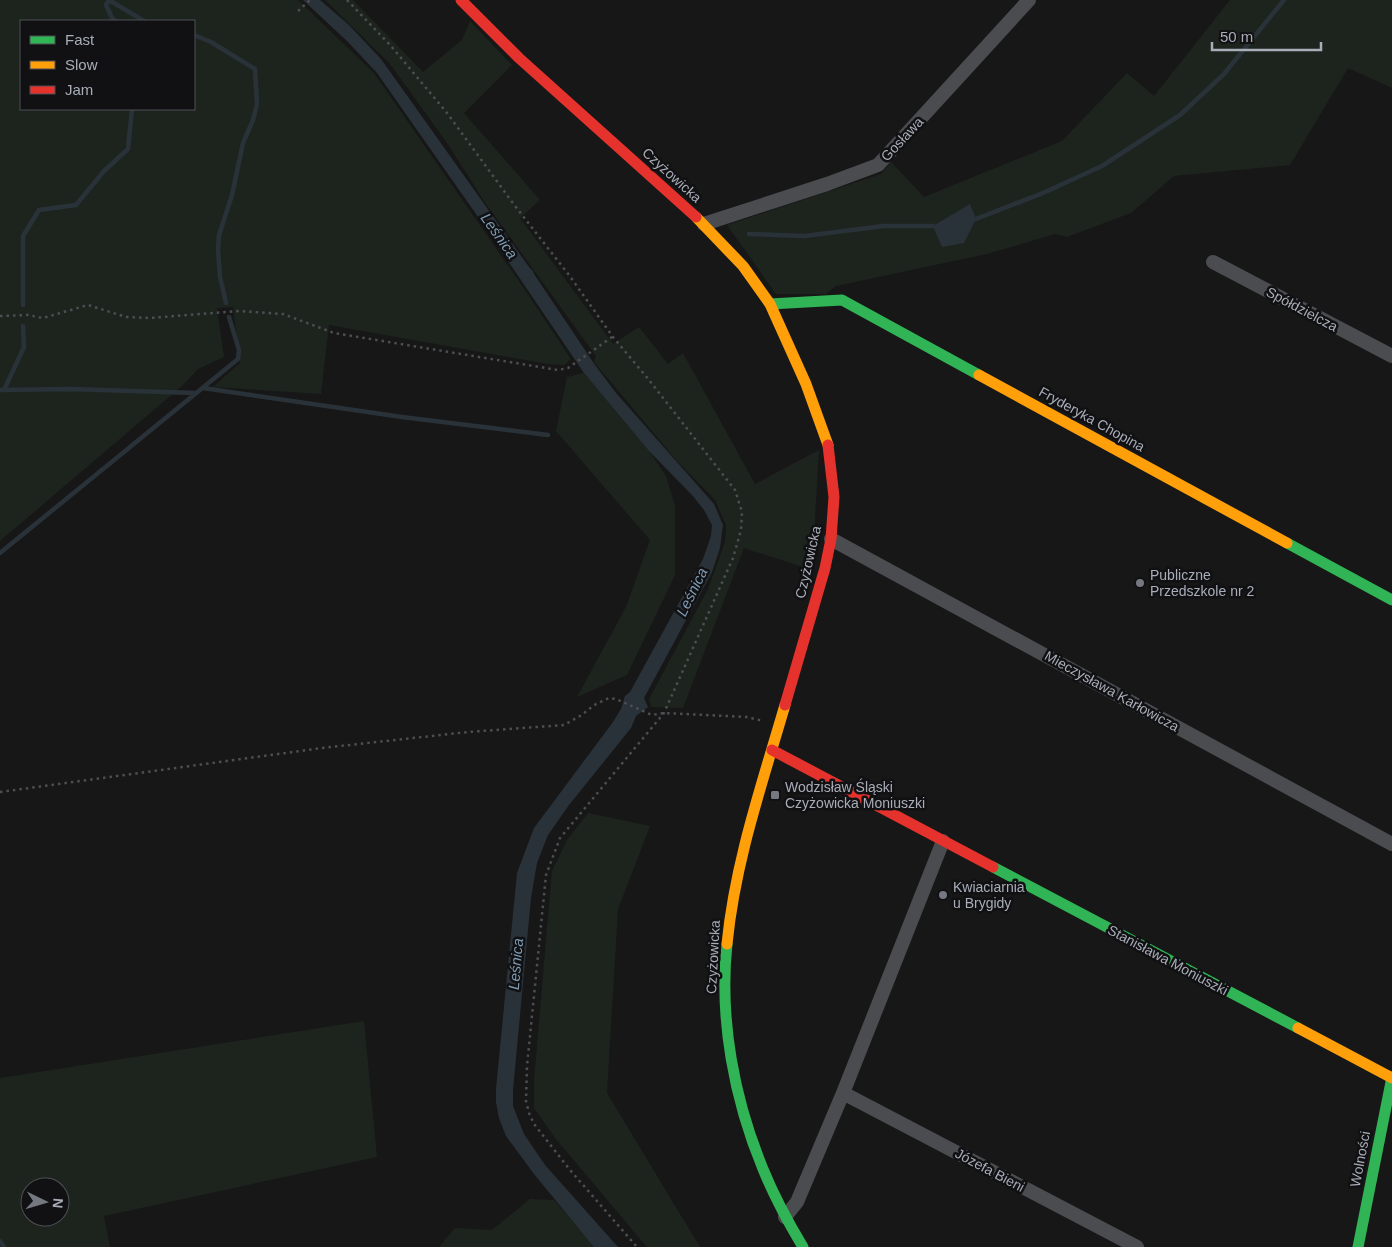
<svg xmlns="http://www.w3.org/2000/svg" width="1392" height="1247" font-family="Helvetica,sans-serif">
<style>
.green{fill:#1d241e;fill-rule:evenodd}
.water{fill:#2a3239}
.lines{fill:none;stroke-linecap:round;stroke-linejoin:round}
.stream{stroke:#2a3239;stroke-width:4.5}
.path{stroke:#4d4e52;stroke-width:2.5;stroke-dasharray:2.5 4;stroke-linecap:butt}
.street{stroke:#4b4c50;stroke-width:14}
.fast{stroke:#30b455;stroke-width:11}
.slow{stroke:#ff9f0a;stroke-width:11}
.jam{stroke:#e5322d;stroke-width:11}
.poi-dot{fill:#757880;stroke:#111113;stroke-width:2}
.labels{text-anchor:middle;stroke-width:5;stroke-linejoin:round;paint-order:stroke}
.street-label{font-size:14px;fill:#a8adb8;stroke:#111113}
.poi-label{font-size:14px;fill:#a8adb8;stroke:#111113;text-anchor:start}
.water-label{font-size:15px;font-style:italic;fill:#7f9bb3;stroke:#111113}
</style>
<rect width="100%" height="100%" fill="#171717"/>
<path class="green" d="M0,0h298l76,73 151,217 46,69 -7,6 -16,-1 -219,-39 -8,69 -108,-7 27,-24 -7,-56 -16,1 7,49 -26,12 -16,17 -182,155zM21,21h173v88h-173z
M325,0h28l70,72 39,-32 8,-19 42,44 -48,48 76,87 -20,18 93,126 26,-17 29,37 15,-11 72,131 64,-34 -7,120 -68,-22 -61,160 -32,-1 -2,-8 59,-110 17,-47 1,-17 -11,-25 -38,-39 -83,-99 2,-6 -110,-152 -39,-61 -57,-79z
M1230,0h162v88l-44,-20 -58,97 -116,11 -43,37 -64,24 -12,-3 -68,20 -151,32 -10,8h-50l-49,-69 154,-51 10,-12 33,35 138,-56 65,-68 27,23z
M584,373l65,78 17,25 9,29v70l-48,100 -50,22 49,-90 24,-67 -94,-109 11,-54z
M588,813l62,13 -32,83 -11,184 93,154h-53l-92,-109 -21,-30v-28l18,-209 15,-31z
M364,1021l13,136 -273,59 6,31h-110v-169zM30,1187h30v30h-30z
M530,1199l24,1 42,47h-157l16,-19 37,2z"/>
<path class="water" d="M303,0h17l29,25 32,34 148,208 4,4 1,3 61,91 21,28 98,111 9,21 -3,23 -8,24 -68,126 4,9 -12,9 -5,12 -62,77 -21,30 -11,28 -6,35 -18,192v16l11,28 21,31 73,82h-24l-60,-73 -28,-38 -7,-18 -3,-16v-13l21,-216 17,-45 79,-106 8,-13 4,-13 5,-4 73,-133 8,-23 1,-11 -8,-15 -12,-15 -43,-44 -65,-78 -108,-159 -99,-141 -29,-31z
M970,204l6,15 -12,24 -22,4 -9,-21z"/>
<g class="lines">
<path class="stream" d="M109,0l35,21
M109,0l-3,5 7,15 3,1
M194,35l17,7 44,27 2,35 -4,16 -10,23 -11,52 -13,40 -1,15 2,27 6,26
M976,219l67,-26 59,-27 78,-51 44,-41 60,-74
M749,234l56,2 78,-10h50
M23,305v-69l16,-26 37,-5 28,-34 24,-22 4,-40
M203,388l199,29 146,18
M0,390l71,-1 125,4
M4,390l20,-43 -1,-21
M0,553l238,-194 1,-9 -10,-33
M0,1241l4,6"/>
<path class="path" d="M347,0l44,46 56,67 68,93 54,69 44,62 36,43 86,110 7,22 -1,18 -8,28 -69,155 -104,125 -14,37 -19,191 -1,35 3,12 5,11 36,46 67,77
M298,11l12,-11
M0,316l28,-1 15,3 45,-13 38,12 24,1 89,-7 44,3 51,19 224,37 10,-2 44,-31
M0,792l322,-44 146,-16 96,-7 16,-9 16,-12 13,-6 7,1 36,16 12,-2 83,4 16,4"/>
<path class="street" d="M704,224l123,-40 51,-19 151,-165
M1213,262l179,94
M831,539l561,305
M843,1093l294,154
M785,1217l12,-15 46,-109 100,-252"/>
<path class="fast" d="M770,304l72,-4 137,75
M1287,543l105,57
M993,867l305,161
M727,944c-8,75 7,155 36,225 11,27 25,53 40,78
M1358,1247l34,-170"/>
<path class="slow" d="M696,217l47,49 27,38 36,80 22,61
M979,375l308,168
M727,944c8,-82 35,-160 58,-239
M1298,1028l94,50"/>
<path class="jam" d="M461,0l58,58 177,159
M785,705l40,-137 6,-29 3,-42 -6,-52
M772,750l221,117"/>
</g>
<g class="poi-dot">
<circle cx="1140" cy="583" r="5"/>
<rect x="770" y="790" width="10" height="10" rx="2.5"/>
<circle cx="943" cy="895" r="5"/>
</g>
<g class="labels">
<g class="street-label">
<text transform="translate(902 139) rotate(-47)" y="5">Gosława</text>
<text transform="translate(672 175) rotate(42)" y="5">Czyżowicka</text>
<text transform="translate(1302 309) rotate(28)" y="5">Spółdzielcza</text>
<text transform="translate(1092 419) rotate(29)" y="5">Fryderyka Chopina</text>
<text transform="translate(808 562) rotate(-77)" y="5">Czyżowicka</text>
<text transform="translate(1112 691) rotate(29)" y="5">Mieczysława Karłowicza</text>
<text transform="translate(713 957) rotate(-87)" y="5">Czyżowicka</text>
<text transform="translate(1168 960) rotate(28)" y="5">Stanisława Moniuszki</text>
<text transform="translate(1360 1159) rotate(-79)" y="5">Wolności</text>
<text transform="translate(990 1170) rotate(28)" y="5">Józefa Bieni</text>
</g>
<g class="poi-label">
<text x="1150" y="580">Publiczne<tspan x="1150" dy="16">Przedszkole nr 2</tspan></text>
<text x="785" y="792">Wodzisław Śląski<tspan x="785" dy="16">Czyżowicka Moniuszki</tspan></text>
<text x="953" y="892">Kwiaciarnia<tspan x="953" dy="16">u Brygidy</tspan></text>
</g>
<g class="water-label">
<text transform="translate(499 236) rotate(55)" y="5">Leśnica</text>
<text transform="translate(692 592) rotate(-64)" y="5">Leśnica</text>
<text transform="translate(516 964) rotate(-85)" y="5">Leśnica</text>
</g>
</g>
<rect x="20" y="20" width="175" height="90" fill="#111113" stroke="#4d4f55"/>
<rect x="30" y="36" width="25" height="8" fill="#30b455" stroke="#4d4f55"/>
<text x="65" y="45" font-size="15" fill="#a8adb8">Fast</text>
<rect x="30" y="61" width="25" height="8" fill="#ff9f0a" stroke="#4d4f55"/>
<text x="65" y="70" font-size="15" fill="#a8adb8">Slow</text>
<rect x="30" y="86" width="25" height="8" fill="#e5322d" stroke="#4d4f55"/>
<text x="65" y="95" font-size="15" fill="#a8adb8">Jam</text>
<g transform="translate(45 1202) rotate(95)"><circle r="24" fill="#111113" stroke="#4d4f55"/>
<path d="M0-4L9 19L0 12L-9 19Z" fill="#757880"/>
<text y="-8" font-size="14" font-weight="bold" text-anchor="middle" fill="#a8adb8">N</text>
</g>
<path d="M1212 42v8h109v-8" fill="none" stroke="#a8adb8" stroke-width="2.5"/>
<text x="1220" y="42" font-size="15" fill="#a8adb8" stroke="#111113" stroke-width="4" paint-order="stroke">50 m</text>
</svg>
